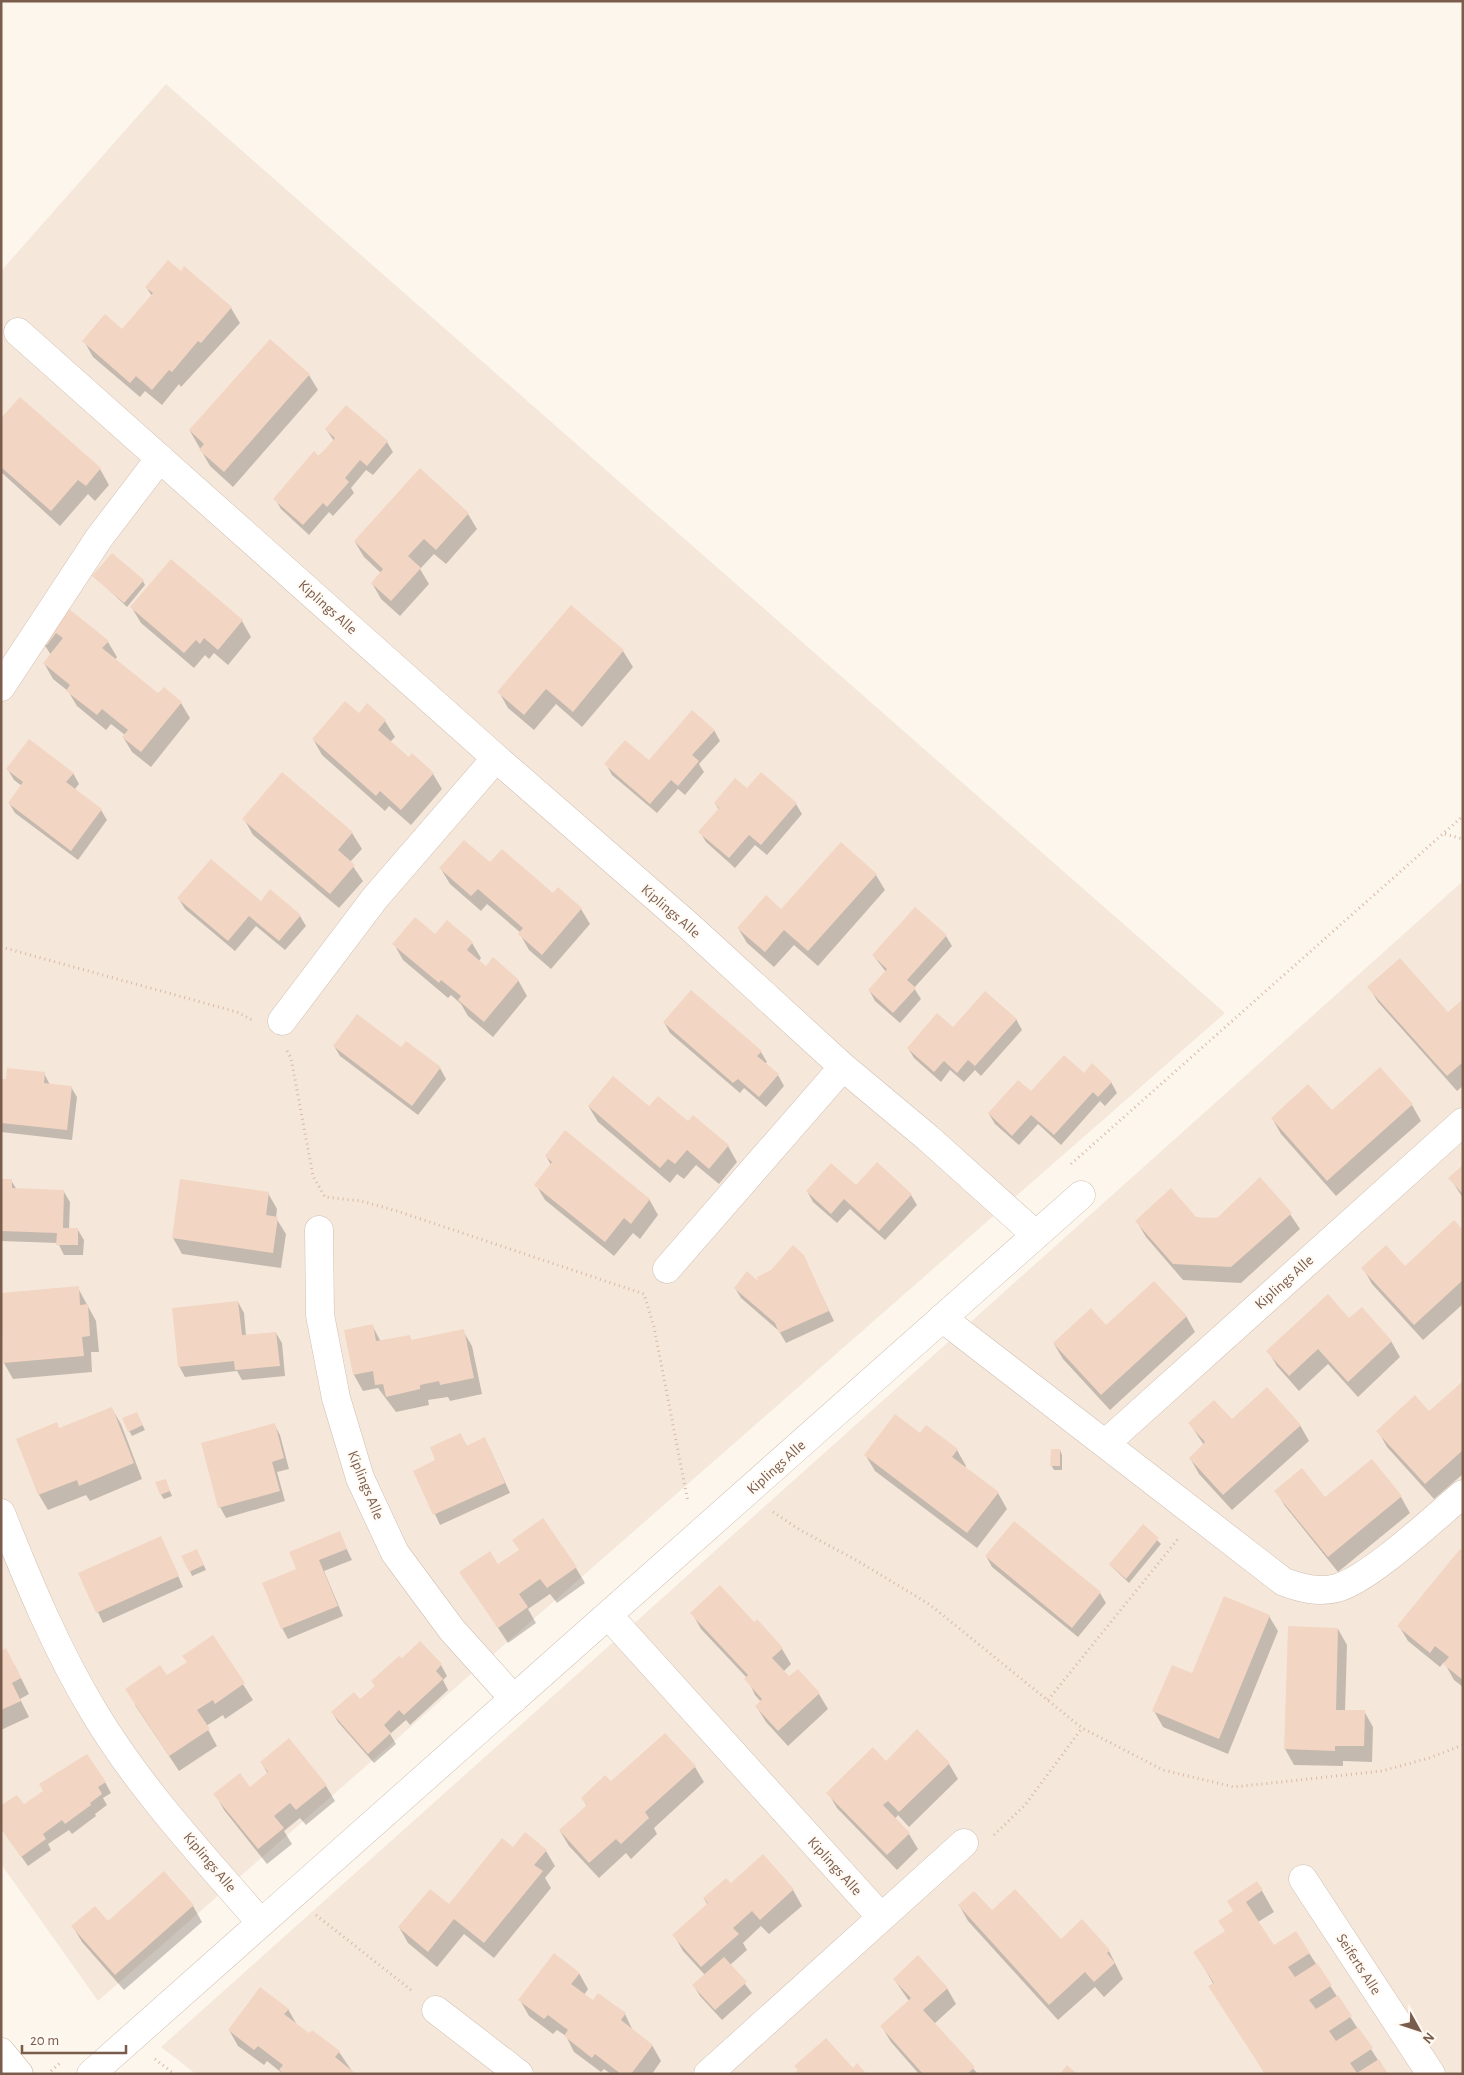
<svg xmlns="http://www.w3.org/2000/svg" width="1464" height="2075" font-family="'Alegreya Sans',sans-serif">
<style>
.residential{fill:#f5e8da}
.shadow{fill:#0003}
.building{fill:#f3d5c3}
.lines{fill:none;stroke-linecap:round;stroke-linejoin:round}
.minor-casing{stroke:#d1beb0;stroke-width:29}
.path{stroke:#d9b8a5;stroke-width:3;stroke-dasharray:1 4;stroke-linecap:butt}
.minor{stroke:#fff;stroke-width:28}
.labels{text-anchor:middle;stroke-width:4;stroke-linejoin:round;paint-order:stroke}
.street-label{font-size:15px;fill:#7a5c4d;stroke:#fffaf3}
</style>
<rect width="100%" height="100%" fill="#fdf6ec"/>
<path class="residential" d="M166,84l1059,929 -1127,988 -97,-137v-1593z
M1463,881v1193h-1267l-35,-27z"/>
<path class="shadow" d="M181,272l50,36 9,15 -59,64 -2,-3 -17,21 -17,-14 -5,6 -47,-40 -9,-16 38,-10 30,-35 -6,-9z
M309,375l9,15 -85,97 -23,-21 -20,-35z
M20,398l80,71 9,16 -14,16 -7,-7 -28,32 -59,-54v-52z
M326,429l61,13 6,10 -20,23 -7,-5 -15,18 3,5 -21,23 -4,-4 -20,23 -28,-26 -6,-10 59,-58z
M468,514l9,15 -31,35 -12,-10 -14,15 9,15 -29,32 -19,-17 -9,-16 9,-10 -17,-16 -9,-15z
M94,576l49,5 2,4 -18,22z
M64,606l44,36 9,15 -2,3 43,35 23,8 9,15 -39,49 -19,-15 -9,-15 2,-2 -14,-11 -5,6 -29,-24 -9,-15 -15,-12 -9,-16 7,-8 -11,-17z
M571,607l52,44 10,16 -51,60 -26,-23 -22,26 -26,-22 -9,-16z
M132,608l110,13 9,16 -23,28 -14,-12 -5,6 -4,-4 -11,13 -53,-45z
M368,705l17,16 10,16 -5,5 19,17 24,15 9,15 -31,36 -22,-19 -4,5 -63,-56 -9,-16 46,-24z
M714,730l6,11 -21,23 5,8 -19,23 -7,-6 -21,24 -45,-38 -6,-11 43,-2z
M8,770l65,3 6,11 -5,6 27,20 6,10 -29,40 -63,-47 -6,-10 13,-17 -8,-6z
M282,774l70,59 10,16 -12,13 13,19 -24,27 -86,-73 -9,-16z
M747,789l49,15 6,10 -35,41 -12,-10 -20,23 -29,-26 -6,-10 19,-22 -4,-7z
M490,864l91,45 9,15 -39,45 -22,-19 -9,-16 1,-1 -34,-29 -6,7 -31,-27 -9,-15z
M876,875l9,15 -67,76 -24,-21 -20,22 -27,-24 -9,-15z
M179,899l82,4 39,13 6,10 -21,24 -29,-24 -21,25 -50,-42z
M435,936l37,7 9,15 -2,3 7,6 32,13 9,16 -34,41 -25,-21 -7,-12 -10,-9 -3,3 -45,-38 -9,-16z
M946,936l6,10 -38,42 7,11 -21,24 -25,-22 -6,-11 17,-18 -13,-17z
M1369,987l79,27 15,-13v85l-6,5 -79,-89z
M1016,1019l6,11 -41,46 -6,-6 -11,12 -14,-12 -9,12 -27,-24 -6,-10 45,-19z
M664,1022l97,30 6,10 -2,2 13,11 6,11 -18,21 -22,-19 -4,5 -70,-60z
M334,1046l67,2 39,20 6,11 -28,36 -78,-59z
M44,1073l6,12 21,2 6,10 -5,43 -71,-8v-52z
M1084,1074l27,8 6,11 -12,13 -5,-5 -39,44 -23,-21 -19,21 -24,-21 -6,-10 42,-21z
M1412,1105l9,16 -85,75 -55,-62 -9,-16z
M589,1107l60,1 39,15 40,23 9,16 -18,22 -23,-19 -12,14 -7,-5 -7,9 -72,-61z
M546,1156l103,43 9,16 -18,24 -7,-6 -19,23 -69,-56 -9,-15 15,-20z
M1463,1166v32l-13,-20z
M1,1180h10l6,10 47,2 6,10 -1,27 9,1 6,10 -1,15h-19l-6,-12 -57,-2z
M181,1180l87,13 9,16 -1,9 10,16 -5,34 -99,-14 -9,-16z
M856,1187l55,8 6,10 -32,35 -35,-31 -13,14 -24,-21 -6,-11z
M1290,1214l10,15 -59,54 -58,-3 -37,-43 -9,-15z
M1463,1232v72l-40,36 -51,-56 -9,-16 42,-1z
M803,1256l31,65 -48,22 -7,-12 -38,-33 -6,-10 25,-3z
M78,1288l18,33 3,31h-8l1,20 -79,7 -9,-16 -3,-69z
M238,1302l6,11 2,23 30,-3 6,10 3,33 -43,4 -5,-9 -52,6 -6,-11z
M1186,1316l9,16 -85,78 -47,-51 -9,-15 52,-17z
M1349,1320l42,21 9,16 -42,40 -30,-33 -29,27 -22,-25 -9,-15z
M372,1325l9,17 28,-6 3,5 51,-10 9,15 10,48 -32,7 -2,-4 -20,3 1,5 -33,7 -18,-24 -15,3 -9,-16 -9,-44z
M1463,1383v91l-29,25 -47,-52 -9,-16 51,-18z
M112,1409l9,15 21,55 -52,22 -4,-6 -38,15 -9,-15 -22,-56 43,-10z
M139,1418l6,12 -13,6 -3,-5z
M1232,1421l68,4 9,16 -77,69 -33,-36 -9,-16 14,-13 -14,-21z
M274,1424l6,11 9,34 -12,3 8,29 -59,17 -6,-11z
M926,1426l31,24 9,16 -1,2 33,25 9,16 -30,39 -102,-77 -9,-15 54,-22z
M461,1435l6,12 23,2 20,44 -70,32 -25,-54 22,-10z
M1060,1450l2,5v15h-8l-3,-5z
M1371,1460l30,37 9,16 -72,59 -53,-66 -9,-15 49,8z
M165,1480l7,16 -8,3 -3,-4z
M1143,1526l18,18 -32,39 -19,-18z
M339,1533l13,27 -28,11 19,45 -55,23 -6,-11 15,-58z
M166,1548l17,39 -80,36 -23,-49z
M1463,1553v134l-9,-7 -10,-18 -4,5 -32,-26 -9,-15z
M199,1555l7,15 -14,6 -2,-5z
M986,1556l114,37 6,10 -28,34 -86,-70z
M498,1565l78,3 9,15 -28,20 -7,-9 -22,15 8,14 -28,20 -47,-71z
M692,1613l62,10 3,-2 25,28 9,15 -8,8 6,6 30,16 9,15 -40,37 -22,-24 -10,-16 5,-4 -6,-7 -8,-17 -46,-49z
M1269,1616l9,15 -50,123 -65,-27 -9,-16 39,-37z
M1289,1627l49,2 9,16 -2,66h19l9,16 -1,35 -29,-1v5l-49,-1 -9,-16z
M213,1637l40,63 -28,19 -2,-4 -17,11 11,20 -38,25 -44,-66 31,-28 22,-14z
M1,1652l14,14 14,28 -9,5 9,18 -28,13z
M402,1660l39,5 6,11 -4,4 5,10 -38,35 -4,-5 -16,14 6,10 -22,19 -36,-41 -6,-10 28,-11z
M261,1762l65,24 9,15 -29,24 -6,-7 -16,13 8,13 -25,20 -43,-54 -9,-16 35,-6 18,-14z
M885,1762l64,2 9,15 -49,48 -11,-12 -3,4 14,15 9,15 -21,21 -60,-62 -9,-15z
M695,1767l9,15 -50,46 3,6 -26,25 -5,-6 -27,25 -30,-32 -9,-15 27,-25 -5,-8 29,-15z
M105,1782l6,11 -8,5 4,7 -12,9 1,2 -24,18 -3,-4 -21,14 3,6 -23,16 -27,-38z
M513,1848l33,3 9,15 -10,12 6,10 -57,70 -30,-24 -27,33 -29,-24 -9,-16 50,-21z
M763,1856l30,34 9,16 -33,28 -8,-8 -18,17 4,7 -17,15 22,28 -30,27 -22,-24 -6,-10 11,-11 -22,-24 -9,-16 34,-30 -4,-6 27,-14z
M1257,1882l17,30 -16,10 16,25 35,6 78,121h-122l-70,-122 31,-20 9,-20z
M959,1905l33,7 69,29 48,10 14,28 -19,18 -9,-10 -37,33 -90,-99z
M193,1906l9,16 -78,68 -42,-48 -9,-15z
M579,1973l9,16 -4,6 9,7 32,12 8,17 19,14 9,16 -9,13h-41l-7,-5 -3,3 -27,-20 -8,-16 -9,-6 -4,4 -24,-18 -9,-16z
M894,1979l53,9 9,16 -22,20 44,50h-59l-28,-32 -9,-15 27,-26z
M288,2009l9,16 12,10 3,-4 27,21 15,22h-71l-16,-13 -3,4 -26,-19 -9,-16z"/>
<path class="building" d="M168,260l13,11 3,-5 48,41 -31,36 -3,-2 -26,31 -3,-2 -17,20 -16,-14 -6,7 -48,-42 23,-27 17,15 31,-36 -8,-6z
M270,339l40,35 -86,98 -25,-22 5,-6 -15,-14z
M20,397l81,71 -15,18 -8,-6 -27,31 -50,-44v-49z
M346,405l42,36 -21,25 -7,-6 -15,18 4,4 -22,25 -4,-4 -20,22 -30,-26 41,-48 5,5 16,-18 -10,-9z
M420,468l49,45 -33,37 -12,-11 -16,17 13,12 -30,33 -20,-18 12,-14 -29,-28z
M112,553l32,27 -20,23 -32,-27z
M171,559l72,61 -25,30 -14,-12 -4,6 -4,-4 -12,13 -54,-46z
M63,604l46,37 -7,7 56,45 6,-6 18,15 -41,50 -19,-15 6,-7 -26,-21 -5,6 -31,-24 4,-6 -27,-22 20,-25 -7,-5 -9,12 -8,-7z
M571,605l53,45 -51,62 -27,-23 -22,26 -27,-23z
M345,701l14,12 8,-10 19,17 -8,10 31,27 3,-4 22,20 -33,37 -21,-19 -4,5 -64,-57z
M692,710l23,20 -23,25 7,6 -21,25 -7,-6 -21,24 -46,-40 21,-24 24,20z
M29,739l45,34 -8,9 36,27 -31,42 -63,-48 15,-21 -17,-13z
M282,772l71,60 -15,18 17,15 -25,29 -88,-75z
M761,772l36,31 -36,42 -12,-10 -20,23 -31,-26 21,-24 -5,-5 21,-25 12,10z
M464,840l26,22 12,-13 51,44 5,-6 24,21 -40,47 -24,-21 5,-6 -45,-39 -7,7 -32,-28z
M841,842l36,32 -69,77 -24,-21 -19,22 -28,-24 29,-33 15,14z
M211,859l50,42 9,-12 31,26 -22,26 -30,-25 -21,25 -51,-43z
M915,907l32,28 -40,45 9,8 -23,25 -25,-23 19,-21 -15,-14z
M415,917l20,17 12,-14 26,22 -6,8 19,16 7,-9 26,23 -35,42 -26,-22 3,-4 -20,-16 -2,3 -47,-39z
M1400,958l48,54 15,-13v63l-16,14 -80,-89z
M691,990l71,61 -5,5 22,18 -20,23 -21,-18 -5,4 -70,-61z
M985,991l32,28 -42,47 -7,-6 -11,13 -13,-12 -10,11 -27,-24 30,-35 16,14z
M357,1014l44,33 5,-6 35,26 -29,39 -79,-60z
M1064,1055l20,18 8,-10 20,19 -14,15 -5,-5 -39,43 -23,-20 -19,21 -24,-23 30,-33 13,11z
M1380,1067l33,37 -86,77 -56,-63 37,-34 24,26z
M7,1068l38,4 -1,11 28,3 -5,44 -66,-7v-44h5z
M613,1076l36,30 9,-10 30,25 5,-6 36,30 -20,24 -22,-19 -12,14 -7,-5 -8,9 -72,-62z
M565,1130l85,69 -19,25 -7,-6 -19,24 -71,-57 18,-23 -7,-6z
M877,1162l35,32 -33,37 -35,-32 -13,15 -25,-23 25,-28 25,22z
M1463,1165v29l-15,-16z
M1260,1177l32,36 -61,54 -58,-3 -38,-43 36,-33 25,29 21,1z
M1,1179h11v9l52,2 -1,38h15v17h-22l1,-12 -56,-2z
M180,1179l89,13 -3,23 12,2 -5,36 -101,-15z
M1454,1220l9,10v50l-49,45 -53,-57 25,-23 19,21z
M793,1245l11,10 25,56 -50,22 -4,-10 -41,-35 13,-17 11,10 -1,-4 14,-7z
M1154,1281l33,35 -86,79 -48,-52 38,-35 15,17z
M79,1286l1,19 8,-1 2,32 -8,1 2,19 -81,7 -2,-70z
M1328,1294l21,24 13,-11 30,34 -44,41 -30,-33 -29,27 -23,-25z
M238,1301l4,34 34,-3 4,34 -45,4 -1,-9 -56,6 -6,-59z
M373,1324l3,17 34,-6 1,5 53,-11 10,49 -34,7 -1,-4 -19,4v4l-34,8 -3,-13 -8,1 -2,-14 -20,4 -9,-45z
M1463,1381v69l-38,34 -49,-53 39,-36 14,16z
M1267,1387l34,38 -78,70 -34,-37 16,-16 -17,-19 26,-23 18,19z
M112,1407l22,56 -55,23 -2,-6 -39,15 -22,-56 41,-17 2,6z
M137,1412l6,13 -15,7 -6,-14z
M895,1414l25,19 6,-8 32,24 -6,8 47,35 -32,41 -103,-78z
M275,1423l9,35 -12,4 8,29 -62,17 -17,-65z
M461,1433l5,13 19,-9 20,46 -72,32 -20,-44 22,-11 -5,-13z
M1051,1449h9v17h-10z
M1372,1459l30,37 -74,61 -54,-66 28,-23 23,29z
M166,1479l4,12 -10,4 -5,-13z
M543,1518l34,49 -30,21 -7,-9 -21,15 9,13 -30,21 -39,-56 31,-21 8,13 21,-14 -7,-10z
M1014,1521l87,71 -29,36 -87,-72z
M1143,1524l16,14 -33,41 -17,-15z
M340,1531l7,18 -28,11 19,46 -57,23 -19,-46 34,-14 -7,-17z
M161,1536l18,40 -83,37 -18,-40z
M197,1549l7,16 -15,7 -8,-16z
M1460,1549l3,2v129l-20,-16 6,-7 -14,-11 -5,7 -33,-27z
M720,1585l34,37 3,-3 26,29 -11,10 17,18 9,-7 22,24 -42,38 -23,-25 7,-7 -18,-20 4,-4 -58,-62z
M1224,1596l46,19 -51,124 -67,-28 20,-46 20,8z
M1288,1626l50,2 -2,82h29l-1,36h-29v5l-51,-2z
M213,1635l32,48 -30,21 -2,-4 -16,10 13,19 -41,27 -44,-67 35,-24 7,10 20,-13 -5,-6z
M420,1641l22,23 -6,7 7,8 -39,36 -5,-5 -15,15 7,8 -23,21 -37,-42 23,-20 6,7 15,-13 -4,-5 28,-25 3,2z
M6,1648l15,30 -9,5 9,18 -20,9v-59z
M917,1729l33,34 -51,49 -11,-11 -5,4 27,28 -23,22 -61,-62 47,-46 13,14z
M665,1733l31,33 -51,46 4,6 -28,26 -5,-5 -27,24 -30,-33 28,-25 -6,-7 24,-23 6,6z
M289,1738l38,47 -31,25 -6,-7 -16,13 10,12 -26,21 -45,-55 27,-21 10,14 18,-15 -8,-10z
M87,1754l19,28 -8,5 4,7 -12,9 1,2 -26,19 -3,-4 -19,14 3,5 -25,18 -20,-28v-24l16,-10 7,9 19,-13 -4,-7z
M525,1832l22,18 -13,15 9,6 -59,72 -30,-24 -26,33 -30,-25 32,-38 19,15 53,-66 11,9z
M763,1854l31,35 -34,31 -8,-9 -19,17 6,6 -38,33 -29,-32 36,-32 -5,-5 23,-20 5,5z
M164,1871l30,34 -79,70 -44,-49 24,-20 13,15z
M1257,1881l6,9 -17,12 28,43 22,-14 14,22 -22,14 7,10 22,-14 15,22 -23,15 7,9 22,-14 14,21 -23,15 7,10 22,-14 15,21 -23,15 7,10 22,-14 9,15h-123l-57,-88 6,-3 -21,-31 32,-21 -7,-10 15,-10 -6,-10z
M1015,1889l46,50 21,-20 28,31 -3,3 8,10 -21,19 -9,-10 -36,33 -91,-100 16,-14 18,19z
M554,1953l26,20 -9,11 22,16 5,-7 28,20 -5,7 32,25 -22,29h-10l-26,-20 -3,4 -28,-22 4,-6 -20,-15 -4,4 -26,-19z
M918,1955l30,33 -25,22 52,57 -8,7h-44l-43,-48 31,-28 -18,-19z
M724,1957l23,25 -32,28 -23,-25z
M260,1987l29,22 -5,5 25,19 3,-3 28,21 -5,6 21,17h-72l-5,-4 4,-5 -25,-19 -4,4 -26,-20z
M826,2038l27,30 4,-5 10,11h-74l5,-4 -4,-4z
M1067,2065l10,9h-17z"/>
<g class="lines">
<defs>
<path id="minor" d="M18,332l478,426 193,168 154,141 85,71 108,97
M1,687l98,-149 61,-80
M282,1021l93,-123 121,-140
M319,1230l1,85 16,83 24,80 35,75 57,77 62,69
M667,1269l176,-202
M942,1318l342,264c17,6 34,11 53,6 33,-9 97,-70 126,-94
M1106,1443l357,-321
M1,1513c27,68 55,136 93,199 46,77 109,144 167,211
M608,1615l273,302
M1303,1879l128,195
M436,2010l83,64
M1,2052l18,22
M91,2074l990,-879
M708,2074l256,-231"/>
</defs>
<use href="#minor" class="minor-casing"/>
<path class="path" d="M1445,834l18,5
M1,947l236,65 15,8
M287,1051l4,7 22,118 12,21 36,4 36,10 247,83 10,33 34,175
M1071,1164l392,-348
M773,1512l27,18 56,30 73,44 153,124 81,42 71,17 148,-16 47,-13 34,-13
M1048,1700l130,-161
M994,1835l31,-30 57,-77
M316,1915l95,75
M155,2059l19,15
M51,2071l10,-9"/>
<use href="#minor" class="minor"/>
</g>
<g class="labels">
<g class="street-label">
<text transform="translate(328 607) rotate(42)" y="5">Kiplings Alle</text>
<text transform="translate(671 911) rotate(41)" y="5">Kiplings Alle</text>
<text transform="translate(1284 1282) rotate(-42)" y="5">Kiplings Alle</text>
<text transform="translate(776 1467) rotate(-42)" y="5">Kiplings Alle</text>
<text transform="translate(366 1485) rotate(68)" y="5">Kiplings Alle</text>
<text transform="translate(210 1862) rotate(50)" y="5">Kiplings Alle</text>
<text transform="translate(835 1866) rotate(48)" y="5">Kiplings Alle</text>
<text transform="translate(1359 1964) rotate(57)" y="5">Seiferts Alle</text>
</g>
</g>
<rect width="1464" height="2075" fill="none" stroke="#7a5c4d" stroke-width="5"/>
<g transform="translate(1419 2030) rotate(130)" stroke="#fffaf3" stroke-width="4" paint-order="stroke">
<path d="M0-4L9 19L0 12L-9 19Z" fill="#7a5c4d"/>
<text y="-8" font-size="14" font-weight="bold" text-anchor="middle" fill="#7a5c4d">N</text>
</g>
<path d="M22 2045v8h104v-8" fill="none" stroke="#7a5c4d" stroke-width="2.5"/>
<text x="30" y="2045" font-size="15" fill="#7a5c4d" stroke="#fffaf3" stroke-width="4" paint-order="stroke">20 m</text>
</svg>
